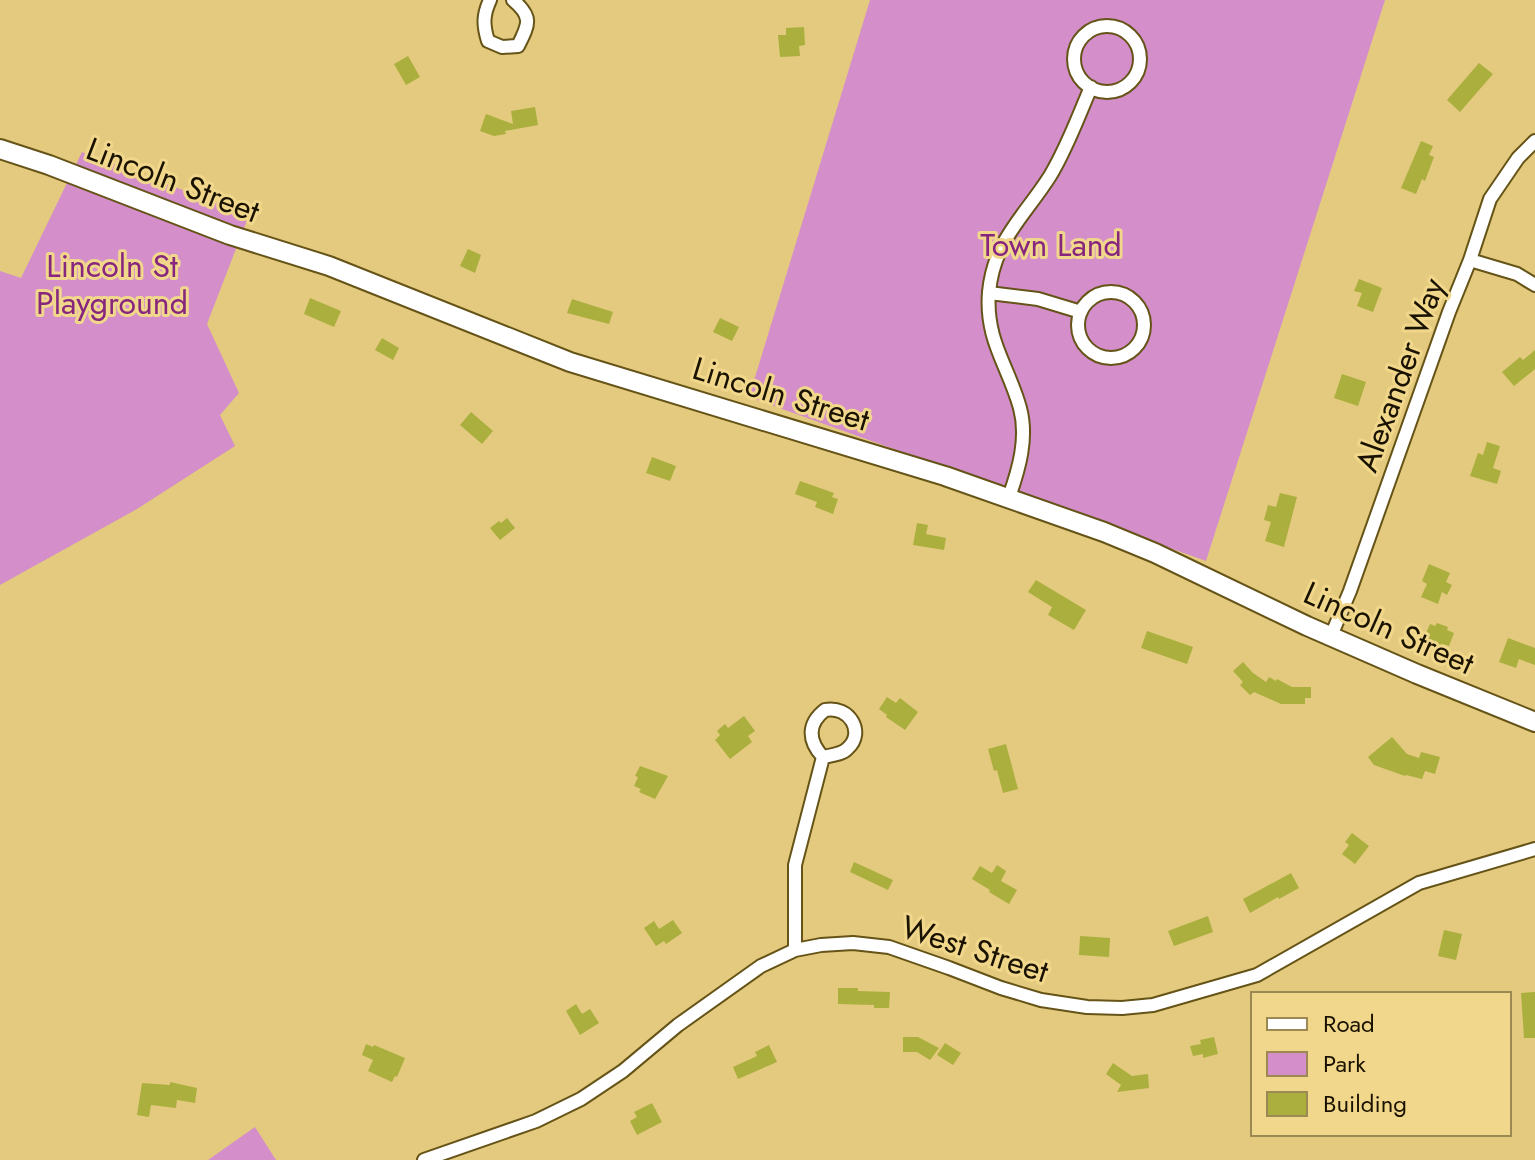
<svg xmlns="http://www.w3.org/2000/svg" width="1535" height="1160" font-family="Jost,sans-serif">
<style>
.green{fill:#d48fcb}
.building{fill:#abaf3e}
.lines{fill:none;stroke-linecap:round;stroke-linejoin:round}
.minor-casing{stroke:#655317;stroke-width:16}
.secondary-casing{stroke:#655317;stroke-width:22}
.minor{stroke:#fff;stroke-width:12}
.secondary{stroke:#fff;stroke-width:18}
.labels{text-anchor:middle;stroke-width:6;stroke-linejoin:round;paint-order:stroke}
.street-label{font-size:32px;fill:#1a1200;stroke:#f1d78b}
.park-label{font-size:32px;fill:#86267e;stroke:#f1d78b}
</style>
<rect width="100%" height="100%" fill="#e3ca7e"/>
<path class="green" d="M870,0h515l-179,561 -457,-164z
M82,152l167,63 -42,109 32,69 -19,22 15,31 -98,63 -137,76v-314l21,7z
M255,1127l21,33h-68z"/>
<path class="building" d="M804,27l1,18 -6,1 1,10 -20,1 -2,-22h8v-7z
M408,56l12,21 -14,8 -12,-21z
M1479,63l14,11 -33,38 -13,-12z
M535,107l3,18 -33,6 1,3 -12,2 -14,-5 6,-17 27,10 -2,-13z
M1421,141l12,5 -4,9 5,2 -9,24 -3,-2 -6,15 -15,-6z
M468,249l13,6 -6,18 -15,-7z
M1359,279l23,9 -9,24 -16,-6 5,-13 -8,-2z
M310,298l31,13 -7,16 -30,-13z
M572,299l41,13 -4,12 -42,-11z
M720,318l19,9 -7,14 -19,-9z
M382,338l17,10 -6,12 -18,-10z
M1535,350v19l-21,17 -12,-14 18,-15 3,3z
M1342,374l24,8 -8,24 -24,-8z
M471,412l22,19 -11,13 -22,-19z
M1487,442l13,4 -7,22 8,3 -4,13 -27,-8 8,-23 5,2z
M652,457l24,9 -6,15 -24,-8z
M800,481l34,12 -2,4 6,2 -5,15 -18,-7 2,-5 -22,-8z
M1280,493l17,4 -13,50 -19,-6 6,-19 -7,-2 4,-15 8,2z
M507,518l8,10 -15,12 -10,-12 9,-7 2,2z
M917,523l11,2 -2,9 20,4 -2,12 -31,-5z
M1429,564l21,9 -4,9 6,3 -5,10 -5,-3 -4,12 -17,-7 6,-13 -5,-3z
M1036,580l50,30 -12,20 -26,-15 4,-8 -24,-15z
M1437,623l11,4 -1,3 7,3 -5,13 -7,-2 -1,2 -17,-8 6,-14 5,2z
M1147,631l46,16 -6,17 -46,-16z
M1508,638l27,10v17l-16,-6 -3,9 -17,-6z
M1243,662l10,11 13,9 3,-5 7,4 1,-2 15,8h19v11h-6v6h-24l-27,-12 -4,3 -10,-10 3,-3 -10,-11z
M887,697l9,6 4,-5 18,14 -13,18 -19,-13 1,-2 -8,-6z
M744,716l11,15 -7,5 4,6 -22,17 -15,-19 5,-5 -3,-4 8,-7 3,4z
M1392,737l15,17 12,4 2,-6 19,5 -5,17 -10,-3 -3,8 -16,-4 -1,1 -31,-11 -6,-8z
M1006,744l12,45 -15,4 -6,-23 -3,1 -6,-22z
M640,766l28,10 -13,23 -16,-7 2,-3 -7,-3 4,-9 -3,-1z
M1352,833l17,13 -14,18 -13,-10 7,-9 -4,-3z
M854,862l39,18 -5,10 -38,-18z
M997,865l9,6 -5,10 16,9 -8,14 -20,-12 1,-2 -18,-11 8,-13 12,7z
M1291,873l8,15 -20,11 -1,-2 -28,16 -7,-14z
M1208,916l5,16 -39,14 -6,-15z
M673,920l9,13 -16,11 -2,-3 -8,5 -12,-18 10,-7 5,8z
M1444,930l18,4 -6,26 -18,-4z
M1080,936l30,2 -1,19 -30,-2z
M838,988h20v3l32,1 -1,16h-15v-3l-36,-1z
M1535,992v46h-11l-3,-45z
M576,1004l6,10 8,-5 9,14 -19,12 -14,-24z
M903,1037h15l21,11 -9,12 -13,-8h-14z
M1214,1037l4,17 -15,4v-4l-10,2 -3,-10 11,-2 -1,-4z
M945,1043l16,10 -8,12 -16,-10z
M366,1044l7,3 1,-2 31,13 -8,19 -2,-1 -3,6 -24,-11 5,-11 -11,-5z
M769,1045l8,17 -39,17 -5,-12 24,-11 -2,-4z
M1113,1063l19,13 16,-2 1,14 -32,4 4,-7 -15,-11z
M170,1082l27,6 -2,15 -18,-3 -1,8 -25,-3 -2,12 -12,-2 5,-32 28,2z
M652,1103l10,19 -25,13 -7,-14 7,-4 -3,-5z"/>
<g class="lines">
<defs>
<path id="minor" d="M490,0c-7,15 -7,25 -2,41l14,6 16,-1c11,-22 15,-29 -5,-46
M1074 59a33 33 0 1 1 66 0a33 33 0 1 1-66 0Z
M1470,260l47,14 18,11
M1078 325a33 33 0 1 1 66 0a33 33 0 1 1-66 0Z
M989,293l49,6 43,13
M1009,497c10,-28 19,-59 11,-89 -12,-43 -35,-68 -31,-116 5,-52 35,-75 61,-116 17,-28 28,-59 41,-89
M1331,636l19,-45 99,-279 21,-52 20,-61 28,-41 17,-17
M795,950v-85l28,-108c8,-2 19,-2 25,-9 17,-15 2,-43 -23,-38 -18,14 -17,31 -2,47
M424,1160l112,-39 45,-22 42,-28 55,-46 83,-59 34,-16 26,-5 32,-2 36,4 60,21 52,20 40,12 46,7 35,1 31,-3 104,-30 162,-92 116,-34"/>
<path id="secondary" d="M0,149l49,16 181,70 99,31 241,96 375,114 159,56 51,21 152,73 110,48 118,48"/>
</defs>
<use href="#minor" class="minor-casing"/>
<use href="#secondary" class="secondary-casing"/>
<use href="#minor" class="minor"/>
<use href="#secondary" class="secondary"/>
</g>
<g class="labels">
<g class="street-label">
<text transform="translate(173 180) rotate(21)" y="11">Lincoln Street</text>
<text transform="translate(1400 375) rotate(-70)" y="11">Alexander Way</text>
<text transform="translate(781 394) rotate(17)" y="11">Lincoln Street</text>
<text transform="translate(1389 628) rotate(24)" y="11">Lincoln Street</text>
<text transform="translate(975 949) rotate(18)" y="11">West Street</text>
</g>
<g class="park-label">
<text x="1051" y="256">Town Land</text>
<text x="112" y="277">Lincoln St<tspan x="112" dy="37">Playground</tspan></text>
</g>
</g>
<rect x="1251" y="992" width="260" height="144" fill="#f1d78b" stroke="#9b8853" stroke-width="2"/>
<rect x="1267" y="1018" width="40" height="12" fill="#ffffff" stroke="#9b8853" stroke-width="2"/>
<text x="1323" y="1032" font-size="24" fill="#1a1200">Road</text>
<rect x="1267" y="1052" width="40" height="24" fill="#d48fcb" stroke="#9b8853" stroke-width="2"/>
<text x="1323" y="1072" font-size="24" fill="#1a1200">Park</text>
<rect x="1267" y="1092" width="40" height="24" fill="#abaf3e" stroke="#9b8853" stroke-width="2"/>
<text x="1323" y="1112" font-size="24" fill="#1a1200">Building</text>
</svg>
